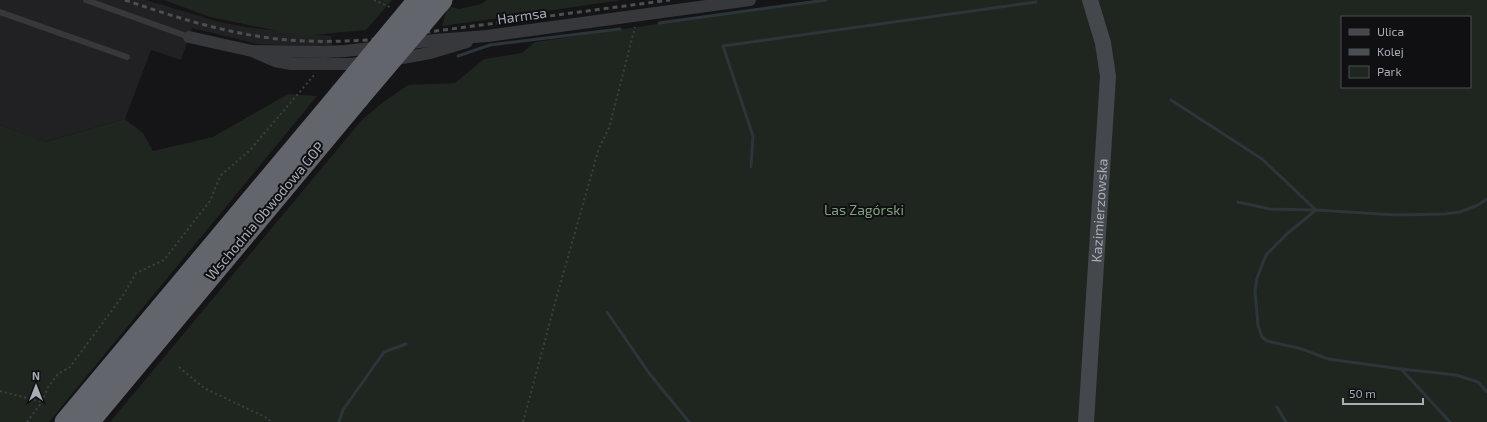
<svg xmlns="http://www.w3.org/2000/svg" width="1487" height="422" font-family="'Exo 2',sans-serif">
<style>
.built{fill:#212123}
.green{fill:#1f261f;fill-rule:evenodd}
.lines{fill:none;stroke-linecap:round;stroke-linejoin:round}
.stream{stroke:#2c353a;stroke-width:3}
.path{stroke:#3c3f42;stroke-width:2;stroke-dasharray:2 3;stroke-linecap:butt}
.lane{stroke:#36383b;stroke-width:6}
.street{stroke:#36383b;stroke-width:12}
.secondary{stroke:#44474b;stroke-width:16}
.highway{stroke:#62666c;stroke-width:21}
.rail{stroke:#4b4e52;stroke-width:3;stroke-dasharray:5 4;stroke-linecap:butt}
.highway-bridge{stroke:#62666c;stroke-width:21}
.labels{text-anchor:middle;stroke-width:4;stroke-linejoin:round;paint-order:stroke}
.street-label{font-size:14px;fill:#a7aeb6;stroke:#101012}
.park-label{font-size:14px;fill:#82a07f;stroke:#101012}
</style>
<rect width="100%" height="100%" fill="#151517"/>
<path class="built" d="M0,0h146l73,22 32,6 80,8 1,11 -74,-3 -66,-16 -11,32 -30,-10 -26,69 -81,23 -44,-17z"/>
<path class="green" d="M164,0h228l-26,30 -64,6 -92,-19z
M487,0h135l-180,26 6,-20 11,3 22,-5z
M823,0h261l11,31 6,47 -22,344h-969l251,-301 21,-18 26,-18 47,-2 29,-24 38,-6 13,-11z
M1096,0h391v422h-394l17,-281zM1342,17h128v70h-128z
M288,94l29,2 -268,326h-49v-297l45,17 80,-23 18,14 10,18 60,-14z"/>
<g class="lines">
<path class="stream" d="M659,23l167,-23
M458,56l32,-11 130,-16
M1171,100l91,59 54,51
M751,167l2,-31 -30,-90 313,-44
M1238,202l32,7 46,1 81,5 47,-1 16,-2 18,-7 9,-6
M1316,210l-28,23 -22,22 -9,23 -2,13 3,35 4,11 5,4 35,8 26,10 73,10 55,6 22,7 9,10
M607,312l42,61 40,49
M1401,369l49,53
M1277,407l9,15
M339,422l4,-12 41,-58 22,-8"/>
<path class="path" d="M374,0l18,8
M179,367l25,21 65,31 1,3
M0,391l42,11
M27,422l15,-20 6,-15 10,-13 12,-7 54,-73 12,-21 28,-13 46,-59 10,-25 30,-26 65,-76
M523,422l35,-130 41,-144 10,-20 26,-101"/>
<path class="lane" d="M86,0l103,37
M0,12l127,45"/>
<path class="street" d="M189,37l63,14 23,10 16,3h60l16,-2
M404,44l31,-4 52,-4 263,-36
M252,51l72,1 21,-1 35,-4
M391,60l39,-7 37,-11"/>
<path class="secondary" id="s1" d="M1086,422l22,-346 -5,-33 -13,-43"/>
<path class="highway" d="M65,422l275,-328
M89,422l270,-324"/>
<path class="rail" d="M125,0c58,20 119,39 181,41 21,1 41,0 62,-1l302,-40"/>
<path class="highway-bridge" d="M340,94l78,-94
M359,98l83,-98"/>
</g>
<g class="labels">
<g class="street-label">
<text transform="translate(522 16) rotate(-8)" y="5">Harmsa</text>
<text dy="5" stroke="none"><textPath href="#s1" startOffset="212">Kazimierzowska</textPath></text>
<text transform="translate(265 211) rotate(-50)" y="5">Wschodnia Obwodowa GOP</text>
</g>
<g class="park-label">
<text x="864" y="215">Las Zagórski</text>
</g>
</g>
<rect x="1341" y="16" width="130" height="72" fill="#101012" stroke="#4c4f54"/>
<rect x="1349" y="29" width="20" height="6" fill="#44474b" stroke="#4c4f54"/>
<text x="1377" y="36" font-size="12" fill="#a7aeb6">Ulica</text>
<rect x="1349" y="49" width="20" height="6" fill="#4b4e52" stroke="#4c4f54"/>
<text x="1377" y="56" font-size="12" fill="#a7aeb6">Kolej</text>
<rect x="1349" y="66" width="20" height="12" fill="#1f261f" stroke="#4c4f54"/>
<text x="1377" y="76" font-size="12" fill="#a7aeb6">Park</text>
<g transform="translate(36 386)" stroke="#101012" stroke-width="3" paint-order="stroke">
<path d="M0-3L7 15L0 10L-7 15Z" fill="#a7aeb6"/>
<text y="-6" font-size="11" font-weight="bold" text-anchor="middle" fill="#a7aeb6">N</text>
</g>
<path d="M1343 398v6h80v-6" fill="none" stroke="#a7aeb6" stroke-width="2"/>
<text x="1349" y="398" font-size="12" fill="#a7aeb6" stroke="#101012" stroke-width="3" paint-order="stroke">50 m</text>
</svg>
